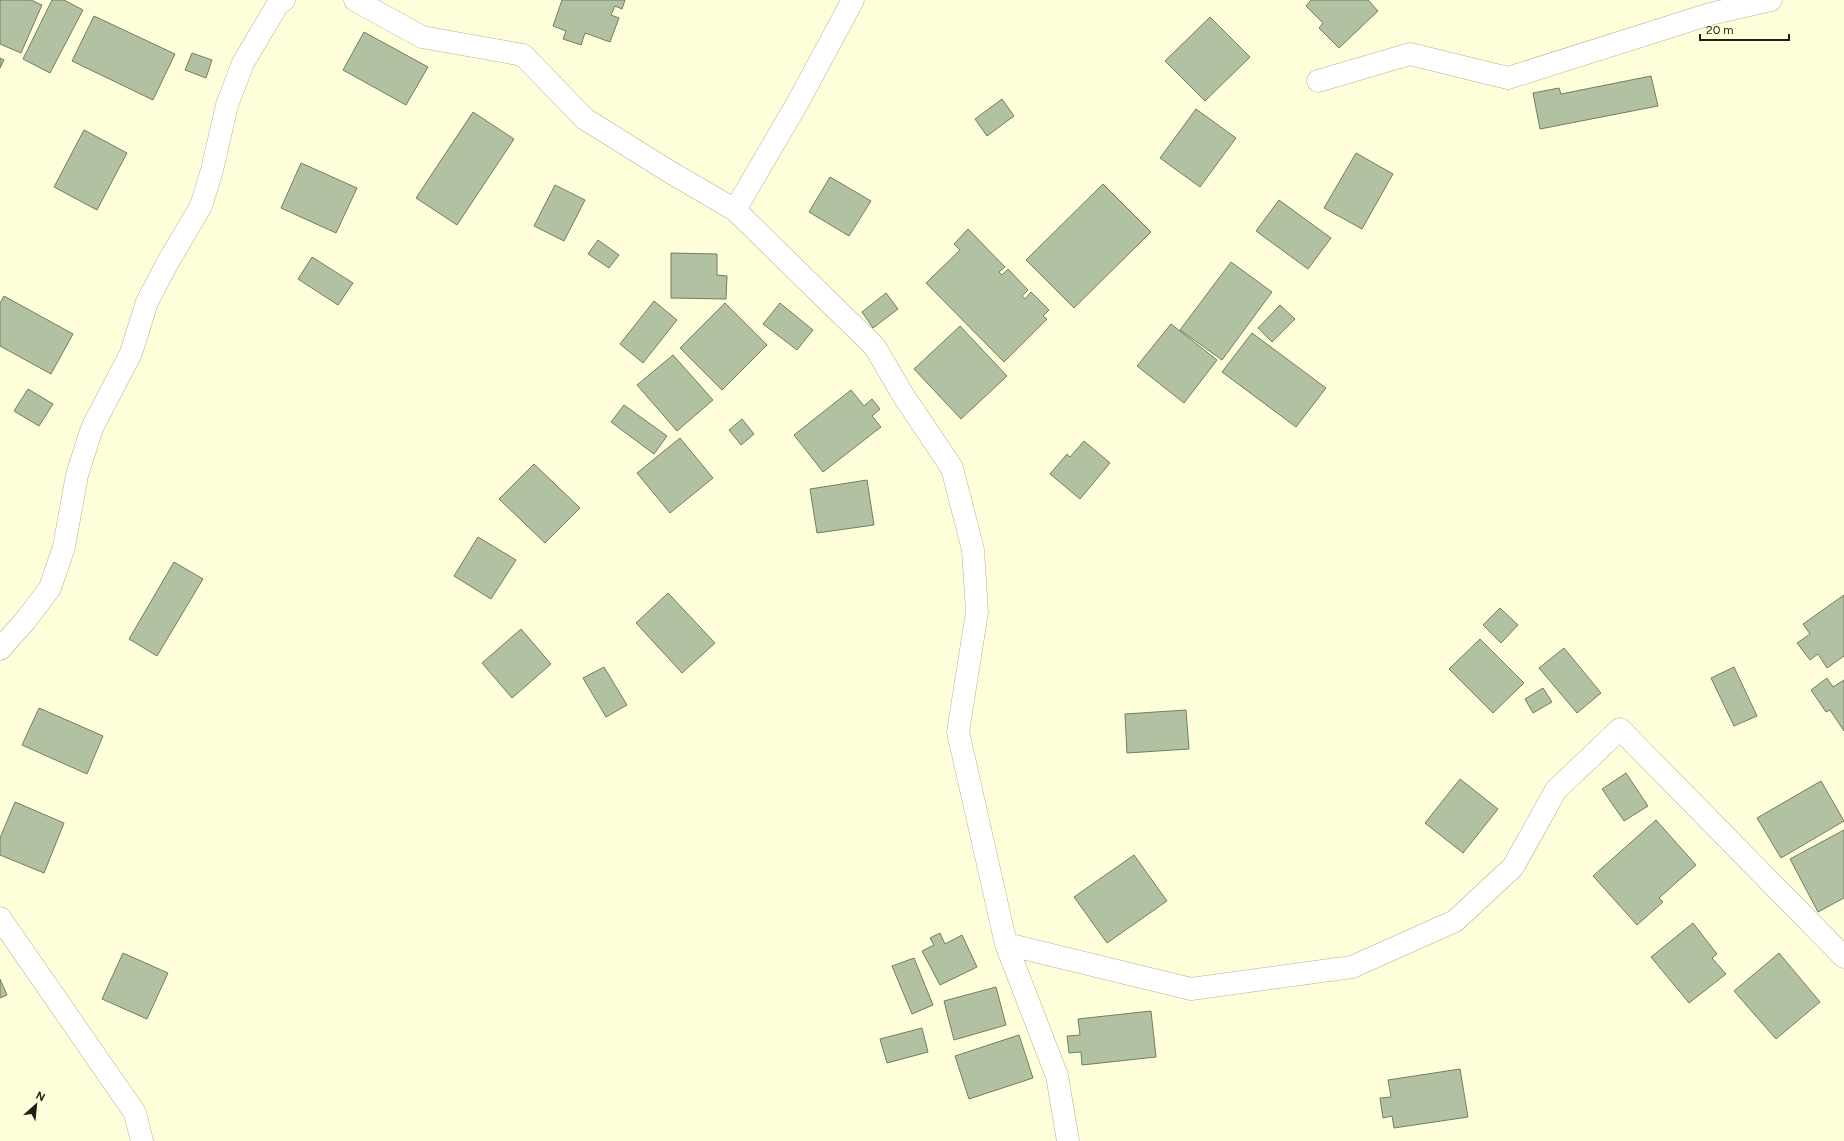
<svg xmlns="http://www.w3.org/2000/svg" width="1844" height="1141" font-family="Figtree,sans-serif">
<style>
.building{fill:#b3c1a3;stroke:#717e62}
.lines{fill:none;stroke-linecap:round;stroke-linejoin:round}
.minor-casing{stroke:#b2b190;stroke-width:23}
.minor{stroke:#fff;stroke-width:22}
</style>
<rect width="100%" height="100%" fill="#fefedb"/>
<path class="building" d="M0,0h31l11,5 -21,48 -21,-9z
M52,0h12l19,10 -33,63 -27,-14z
M562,0h63l-3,9 -7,-3 -4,9 8,3 -9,24 -25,-9 -4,12 -18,-6 3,-8 -13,-5z
M1311,0h57l10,11 -39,37 -20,-20 4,-5 -17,-17z
M94,16l81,38 -22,46 -81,-39z
M1210,17l40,40 -45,44 -40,-40z
M364,32l64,35 -22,38 -63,-35z
M192,53l20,7 -6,18 -21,-8z
M0,58l4,2 -4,8z
M1651,76l7,30 -118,23 -7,-36 26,-5 2,6z
M1002,99l12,17 -27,20 -12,-17z
M1196,109l40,29 -36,49 -40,-29z
M473,112l41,27 -57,86 -41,-27z
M84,130l43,23 -30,57 -43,-23z
M1356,153l37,21 -31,55 -38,-21z
M301,163l56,25 -21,45 -55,-25z
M830,177l41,24 -22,35 -40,-24z
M1103,184l48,48 -77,76 -48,-48z
M555,185l30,15 -21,41 -30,-15z
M1279,200l52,38 -23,31 -52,-38z
M968,229l37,38 -6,5 3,3 6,-6 20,21 -6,6 3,3 6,-7 18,18 -6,6 4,3 -43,43 -78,-79 34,-33 -6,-6z
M598,240l21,15 -10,13 -21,-14z
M671,253l46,1v21l10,1 -1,23 -55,-1z
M312,257l41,26 -15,22 -40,-26z
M1231,262l41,30 -50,68 -42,-30z
M886,293l12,16 -25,19 -11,-16z
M4,296l69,38 -22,40 -51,-28v-43z
M654,301l23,19 -34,43 -23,-19z
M725,303l42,42 -45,45 -42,-42z
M780,303l33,27 -16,20 -34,-26z
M1280,305l15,14 -23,23 -14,-14z
M1171,324l46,36 -33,43 -47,-37z
M960,326l47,50 -46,43 -47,-50z
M1252,333l74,55 -30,39 -74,-55z
M673,355l40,45 -36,31 -40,-46z
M28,389l25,15 -14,22 -25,-15z
M851,390l13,16 8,-7 8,10 -8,7 9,11 -58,45 -29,-37z
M624,405l43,31 -13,18 -43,-32z
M742,419l12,15 -13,11 -12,-15z
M680,438l33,40 -43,35 -33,-40z
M1084,441l26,22 -30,36 -30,-25 17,-20 3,3z
M534,464l46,44 -35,35 -46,-44z
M867,480l7,45 -57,8 -7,-44z
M478,537l38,23 -25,39 -37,-23z
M174,562l29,17 -46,77 -28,-17z
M668,593l47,50 -33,30 -46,-50z
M1844,595v61l-17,12 -9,-14 -8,6 -13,-17 13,-9 -7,-10z
M1500,608l18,17 -17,18 -18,-18z
M521,629l30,35 -39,34 -30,-35z
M1480,639l44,44 -31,30 -44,-44z
M1564,648l37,45 -24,20 -38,-45z
M604,667l23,38 -21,12 -23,-39z
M1734,667l23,49 -23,10 -23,-48z
M1827,678l6,9 11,-7v51l-14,-21 -4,2 -15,-22z
M1543,688l9,14 -19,11 -8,-14z
M39,708l64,28 -16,38 -65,-29z
M1186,710l3,39 -62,4 -2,-39z
M1626,773l22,33 -24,15 -22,-32z
M1460,779l38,30 -35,44 -38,-30z
M1821,781l23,40 -63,37 -24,-40z
M15,802l49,21 -20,50 -44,-18v-17z
M1656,820l40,45 -37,33 4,4 -26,23 -44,-49z
M1844,830v68l-26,14 -28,-53z
M1134,855l33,46 -60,42 -33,-46z
M1693,923l24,31 -5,4 14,16 -37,29 -38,-46z
M940,933l5,11 17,-9 15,32 -37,18 -18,-34 12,-6 -4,-7z
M123,953l45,20 -21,46 -45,-20z
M1779,953l41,49 -44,37 -42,-48z
M914,958l19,47 -21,9 -20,-48z
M0,979l7,16 -7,3z
M996,987l10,38 -52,15 -10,-39z
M1151,1011l5,46 -74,8 -1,-13 -12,1 -2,-17 13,-1 -2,-16z
M922,1028l6,24 -41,11 -7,-24z
M1019,1035l14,43 -64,21 -14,-43z
M1460,1069l8,48 -74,11 -2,-12 -9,2 -3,-20 11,-1 -3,-17z"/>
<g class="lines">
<defs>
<path id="minor" d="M355,0l67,37 101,18 62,64 85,53 65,38 140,137 28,48 49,73 21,82 4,62 -19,120 48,212 185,45 161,-22 103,-46 58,-54 43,-77 64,-61 224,228
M1318,81l92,-27 98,24 202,-64 61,-14
M735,210l63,-108 55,-102
M0,649l25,-28 25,-33 14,-41 13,-72 15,-47 39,-75 16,-51 21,-40 33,-56 11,-36 15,-65 16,-42 35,-59 6,-4
M0,918l135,195 7,28
M1006,944l51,132 11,65"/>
</defs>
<use href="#minor" class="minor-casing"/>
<use href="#minor" class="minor"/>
</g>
<g transform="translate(36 1105) rotate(27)" stroke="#fefedb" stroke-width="3" paint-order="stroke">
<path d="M0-3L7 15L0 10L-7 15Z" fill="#201f13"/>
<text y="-6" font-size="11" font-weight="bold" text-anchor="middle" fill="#201f13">N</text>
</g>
<path d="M1700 34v6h89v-6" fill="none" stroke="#201f13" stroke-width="2"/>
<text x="1706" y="34" font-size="12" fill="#201f13" stroke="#fefedb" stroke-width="3" paint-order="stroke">20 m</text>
</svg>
